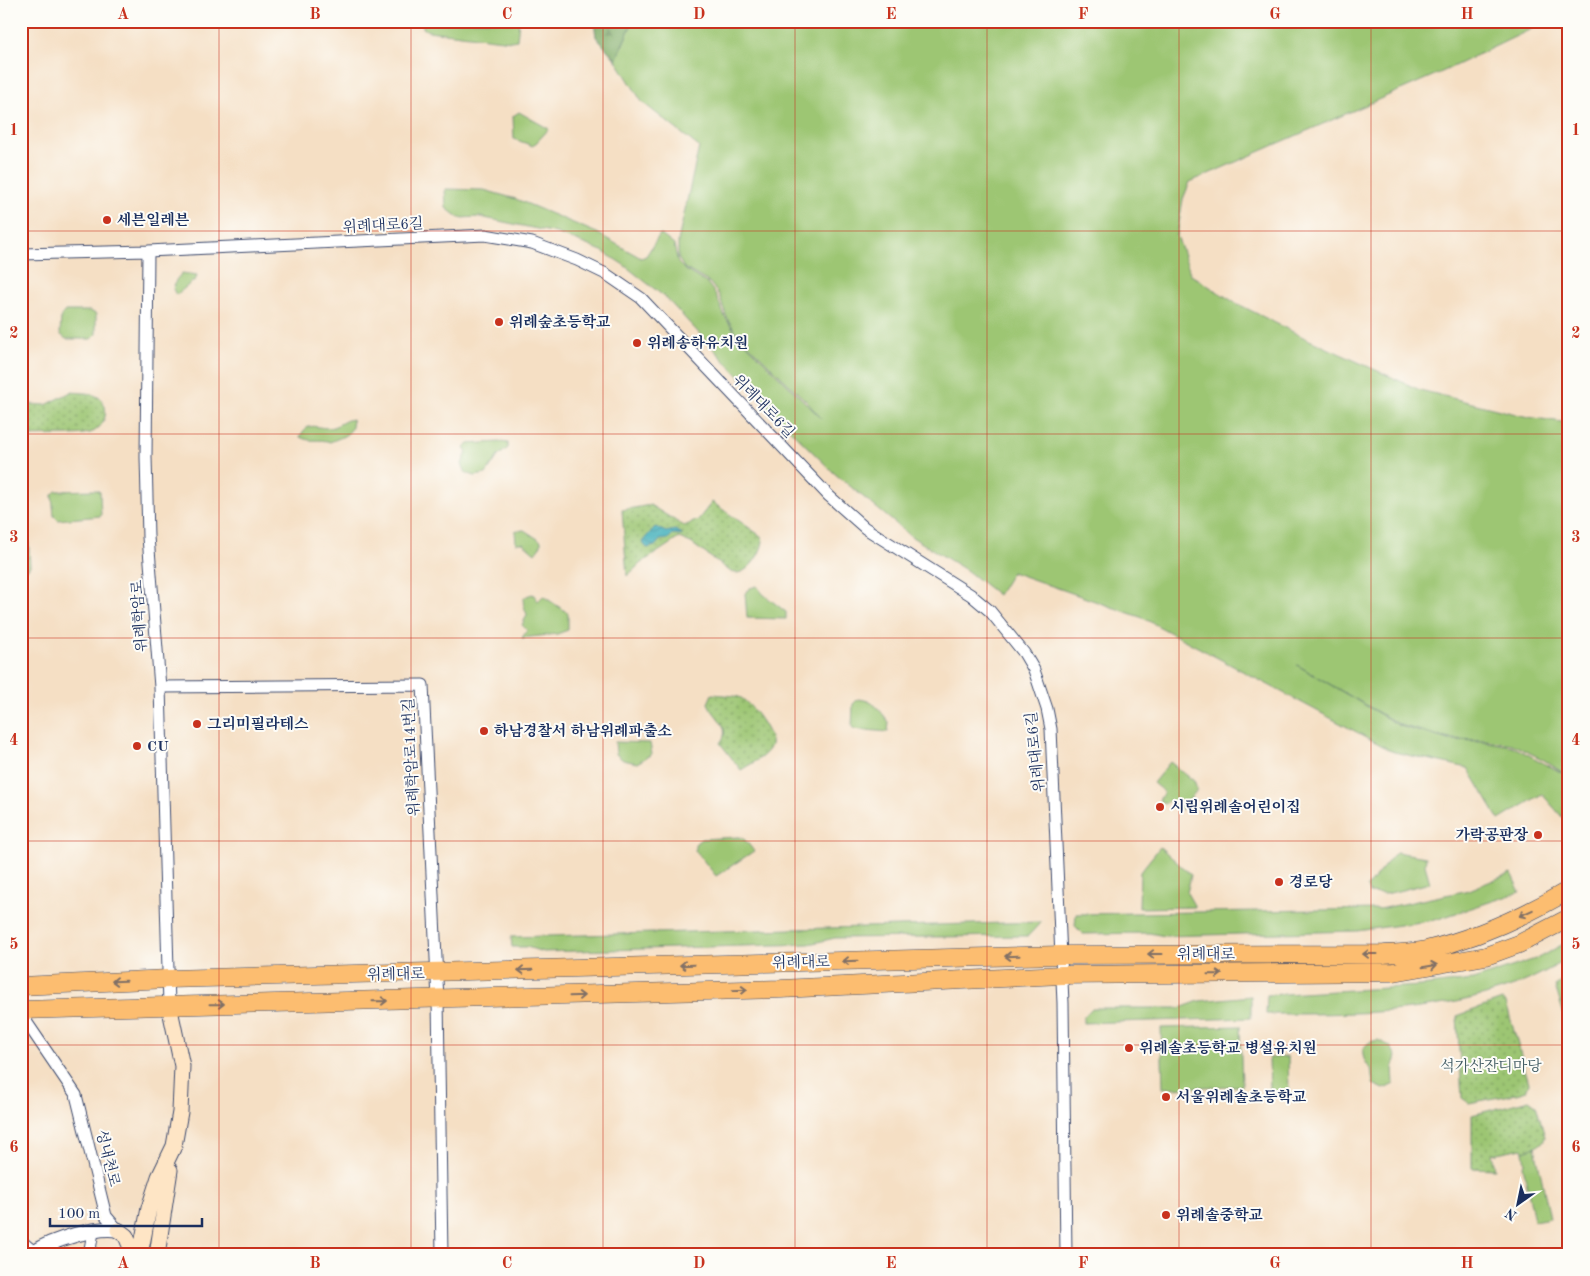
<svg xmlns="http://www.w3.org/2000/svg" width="1590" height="1276" font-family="'Old Standard TT','Noto Serif KR',serif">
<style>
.green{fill:#9dc673;stroke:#5c7a68}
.forest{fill:url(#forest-firs);stroke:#4c6d62}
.garden{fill:url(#garden-dots);stroke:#5c7a68}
.water{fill:url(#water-waves);stroke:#2c6e8c}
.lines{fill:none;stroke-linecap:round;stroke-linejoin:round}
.minor-casing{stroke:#3c496d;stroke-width:13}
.tertiary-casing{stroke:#3c496d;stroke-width:16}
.secondary-casing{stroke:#3c496d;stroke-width:17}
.primary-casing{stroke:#3c496d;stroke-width:19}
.minor{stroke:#fff;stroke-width:11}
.tertiary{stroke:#fff;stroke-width:14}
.secondary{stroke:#fee5c5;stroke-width:15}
.primary{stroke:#fcbd6f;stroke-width:18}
.oneway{stroke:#806f66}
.grid{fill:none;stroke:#c8321e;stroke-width:1;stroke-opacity:0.55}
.poi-dot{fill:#c8321e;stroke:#fdfcf7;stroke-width:2}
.labels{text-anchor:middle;stroke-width:4;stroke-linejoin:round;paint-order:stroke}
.poi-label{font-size:15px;font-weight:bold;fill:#1b2f5e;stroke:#fdfcf7;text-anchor:start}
.street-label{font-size:15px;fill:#1b2f5e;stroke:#fdfcf7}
.park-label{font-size:15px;fill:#425c64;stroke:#fdfcf7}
.neatline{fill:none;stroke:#c8321e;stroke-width:2}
.grid-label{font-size:16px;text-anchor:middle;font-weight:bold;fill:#c8321e}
</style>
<defs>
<pattern id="forest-firs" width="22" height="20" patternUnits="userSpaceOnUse" patternTransform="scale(1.25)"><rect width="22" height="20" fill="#7eab65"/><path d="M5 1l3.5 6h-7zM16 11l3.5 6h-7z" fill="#668c56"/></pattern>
<pattern id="garden-dots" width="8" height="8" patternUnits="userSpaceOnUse" patternTransform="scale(1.25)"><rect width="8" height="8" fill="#9dc673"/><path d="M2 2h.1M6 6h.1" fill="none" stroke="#7fa162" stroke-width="1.8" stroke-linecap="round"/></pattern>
<pattern id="water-waves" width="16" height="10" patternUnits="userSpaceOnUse" patternTransform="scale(1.25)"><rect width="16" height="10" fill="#3eaeba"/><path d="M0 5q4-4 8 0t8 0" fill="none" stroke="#338e9a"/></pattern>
</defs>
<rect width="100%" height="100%" fill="#fdfcf7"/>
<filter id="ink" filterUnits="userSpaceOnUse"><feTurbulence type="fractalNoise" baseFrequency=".02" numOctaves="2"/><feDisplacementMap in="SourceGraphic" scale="10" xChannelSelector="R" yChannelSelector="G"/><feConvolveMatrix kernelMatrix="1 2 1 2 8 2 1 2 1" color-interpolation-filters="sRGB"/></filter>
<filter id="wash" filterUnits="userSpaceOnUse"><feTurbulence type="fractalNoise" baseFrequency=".0096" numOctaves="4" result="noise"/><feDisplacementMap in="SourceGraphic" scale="20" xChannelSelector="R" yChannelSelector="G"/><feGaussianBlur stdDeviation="1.12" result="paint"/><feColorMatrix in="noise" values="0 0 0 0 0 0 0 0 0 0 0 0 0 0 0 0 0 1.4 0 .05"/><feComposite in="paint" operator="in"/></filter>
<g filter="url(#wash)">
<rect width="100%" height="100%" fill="#f5dfc4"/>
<path class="green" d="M423,21h96l-2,19 -6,1 -83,-10 -5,-3z
M633,21h915l-104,50 -254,111 -7,17 -6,37 14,39 43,27 71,36 115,52 108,27 41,6v354l-25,-17 -32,-16 -27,-4 -36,-1 -49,-14 -103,-60 103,61 49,14 34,1 29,5 54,29 3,5v45l-27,-31 -43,26 -31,-52 -74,-16 -251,-134 -131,-46 -14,23 -32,-25 -54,-33 -78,-64 -53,-52 -115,-123 -42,-33 -22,-14 -46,-18 -76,-16 -21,1 -13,-10 -1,-19 39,1 32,9 81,34 44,25 5,-2 14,-22 14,11 4,18 7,7 23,14 8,11 9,22 13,19 84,83 -17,-19 -67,-65 -11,-17 -8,-23 -9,-12 -26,-15 -6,-10v-17l21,-94 -57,-45 -26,-42z
M519,112l30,17 -16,17 -19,-7 -1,-23z
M182,273l15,2 -1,4 -20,16 -3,-6 3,-9z
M65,311h25l6,3v20l-5,5h-25l-6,-5 1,-18z
M352,419c3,15 -10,18 -22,23 -10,-4 -20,1 -30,-5 9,-19 18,-6 33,-10 7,-2 11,-7 19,-8z
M500,442l8,1v5l-10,8 -12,18 -11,2 -9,-3 -4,-9 5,-12 -3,-5 3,-3z
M96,490l4,2 1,24 -43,4 -4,-4 -2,-21 4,-4z
M524,530l17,11v4l-6,8 -12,-10h-7l-1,-12z
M757,586l6,8 23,18v7l-39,-1 -2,-25 5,-5z
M533,594l5,7 5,-5 25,17v17l-11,4 -35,4 5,-8 -5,-5 5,-10c-3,-10 -9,-18 6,-21z
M858,699c17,1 21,11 31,23l-1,10 -34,-3 -2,-2 1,-23z
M615,742l35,1 2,11 -15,9 -14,-3 -7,-6z
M1170,762l24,19 3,9 -16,20 -12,-10 -4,4 -6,-4 5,-8 -11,-9z
M739,837l6,3 9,11 -38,25 -21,-26v-6l6,-5z
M1160,847l31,28 -4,18 8,14 -56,1 1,-36z
M1396,852l30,5 -1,8 5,18 -44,11 -17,-1 -2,-6z
M1511,873l9,19 -85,28 -78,11 -192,5 -16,-3 -66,1 -8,-8 1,-12 303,-5 90,-19z
M1041,922l-13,14 -193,2 -26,6 -266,8 -16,-5h-15l-1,-10z
M1569,941v18c-18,9 -36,20 -55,27 -82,29 -162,28 -248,28l1,-19 154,-9 52,-6 65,-22z
M1251,996v22l-168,5v-5l9,-10h88l19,-7z
M1240,1026l2,60 -79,2 -2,-60z
M1378,1040l12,6 6,10 -3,11 1,17 -10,5 -11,-5 -2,-15c-11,-11 -13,-26 7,-29z
M1288,1057l1,34h-19l-1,-33z
M1535,1147l15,71 -16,3 -11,-56 2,-1 -2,-13z"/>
<path class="forest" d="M594,21h39l-17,39 -20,-23z"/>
<path class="garden" d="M71,392c9,1 19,0 27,5 14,9 7,32 -8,36 -13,3 -46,2 -61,3l-1,-32 18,1z
M712,502l49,34 2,5c-2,14 -17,37 -32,31l-40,-29 -12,-5 -38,25 -14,13 -5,-66 28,-5 34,21 14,-6z
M21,531l7,1 2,34 -9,11z
M712,694c9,1 19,1 27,3 10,3 35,38 32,48 -3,11 -21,19 -30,25l-21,-27c13,-16 -6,-25 -12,-40z
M1569,977v54l-14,-45z
M1502,1000l4,3 23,80 -3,8 -5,2 -52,10 -7,-5 -5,-82z
M1529,1100l7,5 9,32c-3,10 -13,11 -22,14l-1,-3 -30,6 3,15 -23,-1v-53z"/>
<path class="water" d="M655,527l11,5 9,-2 8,5 -10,-1 -5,5 -8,1 -5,6 -8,2 -5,-6z"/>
</g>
<g filter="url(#ink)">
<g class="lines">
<defs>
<path id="minor" d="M148,251l-2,206 2,80 12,150 9,318
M21,254l127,-3 337,-16 47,8 45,17 29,14 35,24 188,198 36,32 106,67 19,16 34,42 10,17 13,39 4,20 12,274 3,252
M160,687l263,-2 15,315 4,255
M23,1017l53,78 30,121 12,14
M21,1241l13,11
M89,1255l4,-23"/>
<path id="tertiary" d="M34,1255v-3c16,-11 65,-27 84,-22"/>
<path id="secondary" d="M118,1230l8,6 8,19
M140,1255l9,-47 10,-31 15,-31 6,-34 2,-46 -13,-61
M157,1255l13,-85"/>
<path id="primary" d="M21,986l147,-7 893,-24 323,-1c14,-1 29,-1 42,-4 50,-12 99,-34 143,-60
M21,1010l760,-21 281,-14 332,-3 92,-16 33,-12 50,-26"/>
</defs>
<use href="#minor" class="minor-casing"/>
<use href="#tertiary" class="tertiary-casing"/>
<use href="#secondary" class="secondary-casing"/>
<use href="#primary" class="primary-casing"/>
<use href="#minor" class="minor"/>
<use href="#tertiary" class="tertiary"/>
<use href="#secondary" class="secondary"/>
<use href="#primary" class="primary"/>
</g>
<defs><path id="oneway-shaft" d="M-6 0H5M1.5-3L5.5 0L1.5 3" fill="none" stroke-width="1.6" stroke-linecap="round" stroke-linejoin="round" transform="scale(1.25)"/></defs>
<g class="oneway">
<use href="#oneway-shaft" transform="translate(1526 913) rotate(155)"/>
<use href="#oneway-shaft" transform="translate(1155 954) rotate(180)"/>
<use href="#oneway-shaft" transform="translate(1370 954) rotate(180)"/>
<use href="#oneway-shaft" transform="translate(1012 956) rotate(178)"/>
<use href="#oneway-shaft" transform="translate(850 961) rotate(178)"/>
<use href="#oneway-shaft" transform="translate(687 965) rotate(178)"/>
<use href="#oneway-shaft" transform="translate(1430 966) rotate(-9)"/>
<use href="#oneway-shaft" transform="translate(525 970) rotate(178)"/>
<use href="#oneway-shaft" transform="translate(1215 974) rotate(-1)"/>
<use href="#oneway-shaft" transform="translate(119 981) rotate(178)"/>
<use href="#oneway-shaft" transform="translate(740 990) rotate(-2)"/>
<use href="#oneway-shaft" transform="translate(577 996) rotate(-2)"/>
<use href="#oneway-shaft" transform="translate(380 1001) rotate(-1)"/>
<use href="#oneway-shaft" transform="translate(217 1004) rotate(-1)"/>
</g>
</g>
<path class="grid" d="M219,21v1234M411,21v1234M603,21v1234M795,21v1234M987,21v1234M1179,21v1234M1371,21v1234M21,231h1548M21,434h1548M21,638h1548M21,841h1548M21,1045h1548"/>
<g class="poi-dot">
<circle cx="107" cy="220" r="5"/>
<circle cx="499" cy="322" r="5"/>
<circle cx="637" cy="343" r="5"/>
<circle cx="197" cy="724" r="5"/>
<circle cx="484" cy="731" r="5"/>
<circle cx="137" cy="746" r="5"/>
<circle cx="1160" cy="807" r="5"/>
<circle cx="1538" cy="835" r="5"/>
<circle cx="1279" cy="882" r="5"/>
<circle cx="1129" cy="1048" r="5"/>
<circle cx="1166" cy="1097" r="5"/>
<circle cx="1166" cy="1215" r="5"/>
</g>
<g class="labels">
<g class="poi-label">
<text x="117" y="225">세븐일레븐</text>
<text x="509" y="327">위례숲초등학교</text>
<text x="647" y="348">위례송하유치원</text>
<text x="207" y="729">그리미필라테스</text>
<text x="494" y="736">하남경찰서 하남위례파출소</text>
<text x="147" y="751">CU</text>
<text x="1170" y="812">시립위례솔어린이집</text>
<text x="1528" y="840" text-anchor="end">가락공판장</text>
<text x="1289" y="887">경로당</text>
<text x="1139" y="1053">위례솔초등학교 병설유치원</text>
<text x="1176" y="1102">서울위례솔초등학교</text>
<text x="1176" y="1220">위례솔중학교</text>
</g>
<g class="street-label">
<text transform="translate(383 225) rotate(-3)" y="5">위례대로6길</text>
<text transform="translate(764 406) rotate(46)" y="5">위례대로6길</text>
<text transform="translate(139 616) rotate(-94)" y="5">위례학암로</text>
<text transform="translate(1035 752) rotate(-96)" y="5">위례대로6길</text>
<text transform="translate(411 757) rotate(-93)" y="5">위례학암로14번길</text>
<text x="1206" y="959">위례대로</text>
<text transform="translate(801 962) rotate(-1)" y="5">위례대로</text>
<text transform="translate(396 974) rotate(-1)" y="5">위례대로</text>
<text transform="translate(108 1158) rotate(76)" y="5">성내천로</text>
</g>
<g class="park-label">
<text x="1491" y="1071">석가산잔디마당</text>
</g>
</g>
<rect width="1590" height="1276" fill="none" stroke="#fdfcf7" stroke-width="55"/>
<g transform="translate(1518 1204) rotate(213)" stroke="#fdfcf7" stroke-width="4" paint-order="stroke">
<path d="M0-4L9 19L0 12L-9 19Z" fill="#1b2f5e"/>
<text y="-8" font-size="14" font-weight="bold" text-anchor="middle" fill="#1b2f5e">N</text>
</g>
<path d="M50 1218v8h152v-8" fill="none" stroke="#1b2f5e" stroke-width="2.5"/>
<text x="58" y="1218" font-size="15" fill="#1b2f5e" stroke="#fdfcf7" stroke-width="4" paint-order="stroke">100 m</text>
<rect x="28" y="28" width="1534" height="1220" class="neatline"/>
<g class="grid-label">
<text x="123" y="19">A</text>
<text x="315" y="19">B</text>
<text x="507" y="19">C</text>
<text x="699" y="19">D</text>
<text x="891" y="19">E</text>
<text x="1083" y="19">F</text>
<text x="1275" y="19">G</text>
<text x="1467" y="19">H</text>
<text x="14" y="135">1</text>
<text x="1576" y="135">1</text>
<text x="14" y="338">2</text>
<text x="1576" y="338">2</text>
<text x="14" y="542">3</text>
<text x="1576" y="542">3</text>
<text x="14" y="745">4</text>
<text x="1576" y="745">4</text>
<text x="14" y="949">5</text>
<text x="1576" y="949">5</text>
<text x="14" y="1152">6</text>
<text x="1576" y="1152">6</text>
<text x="123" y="1268">A</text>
<text x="315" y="1268">B</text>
<text x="507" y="1268">C</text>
<text x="699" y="1268">D</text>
<text x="891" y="1268">E</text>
<text x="1083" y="1268">F</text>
<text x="1275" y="1268">G</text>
<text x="1467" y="1268">H</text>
</g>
</svg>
